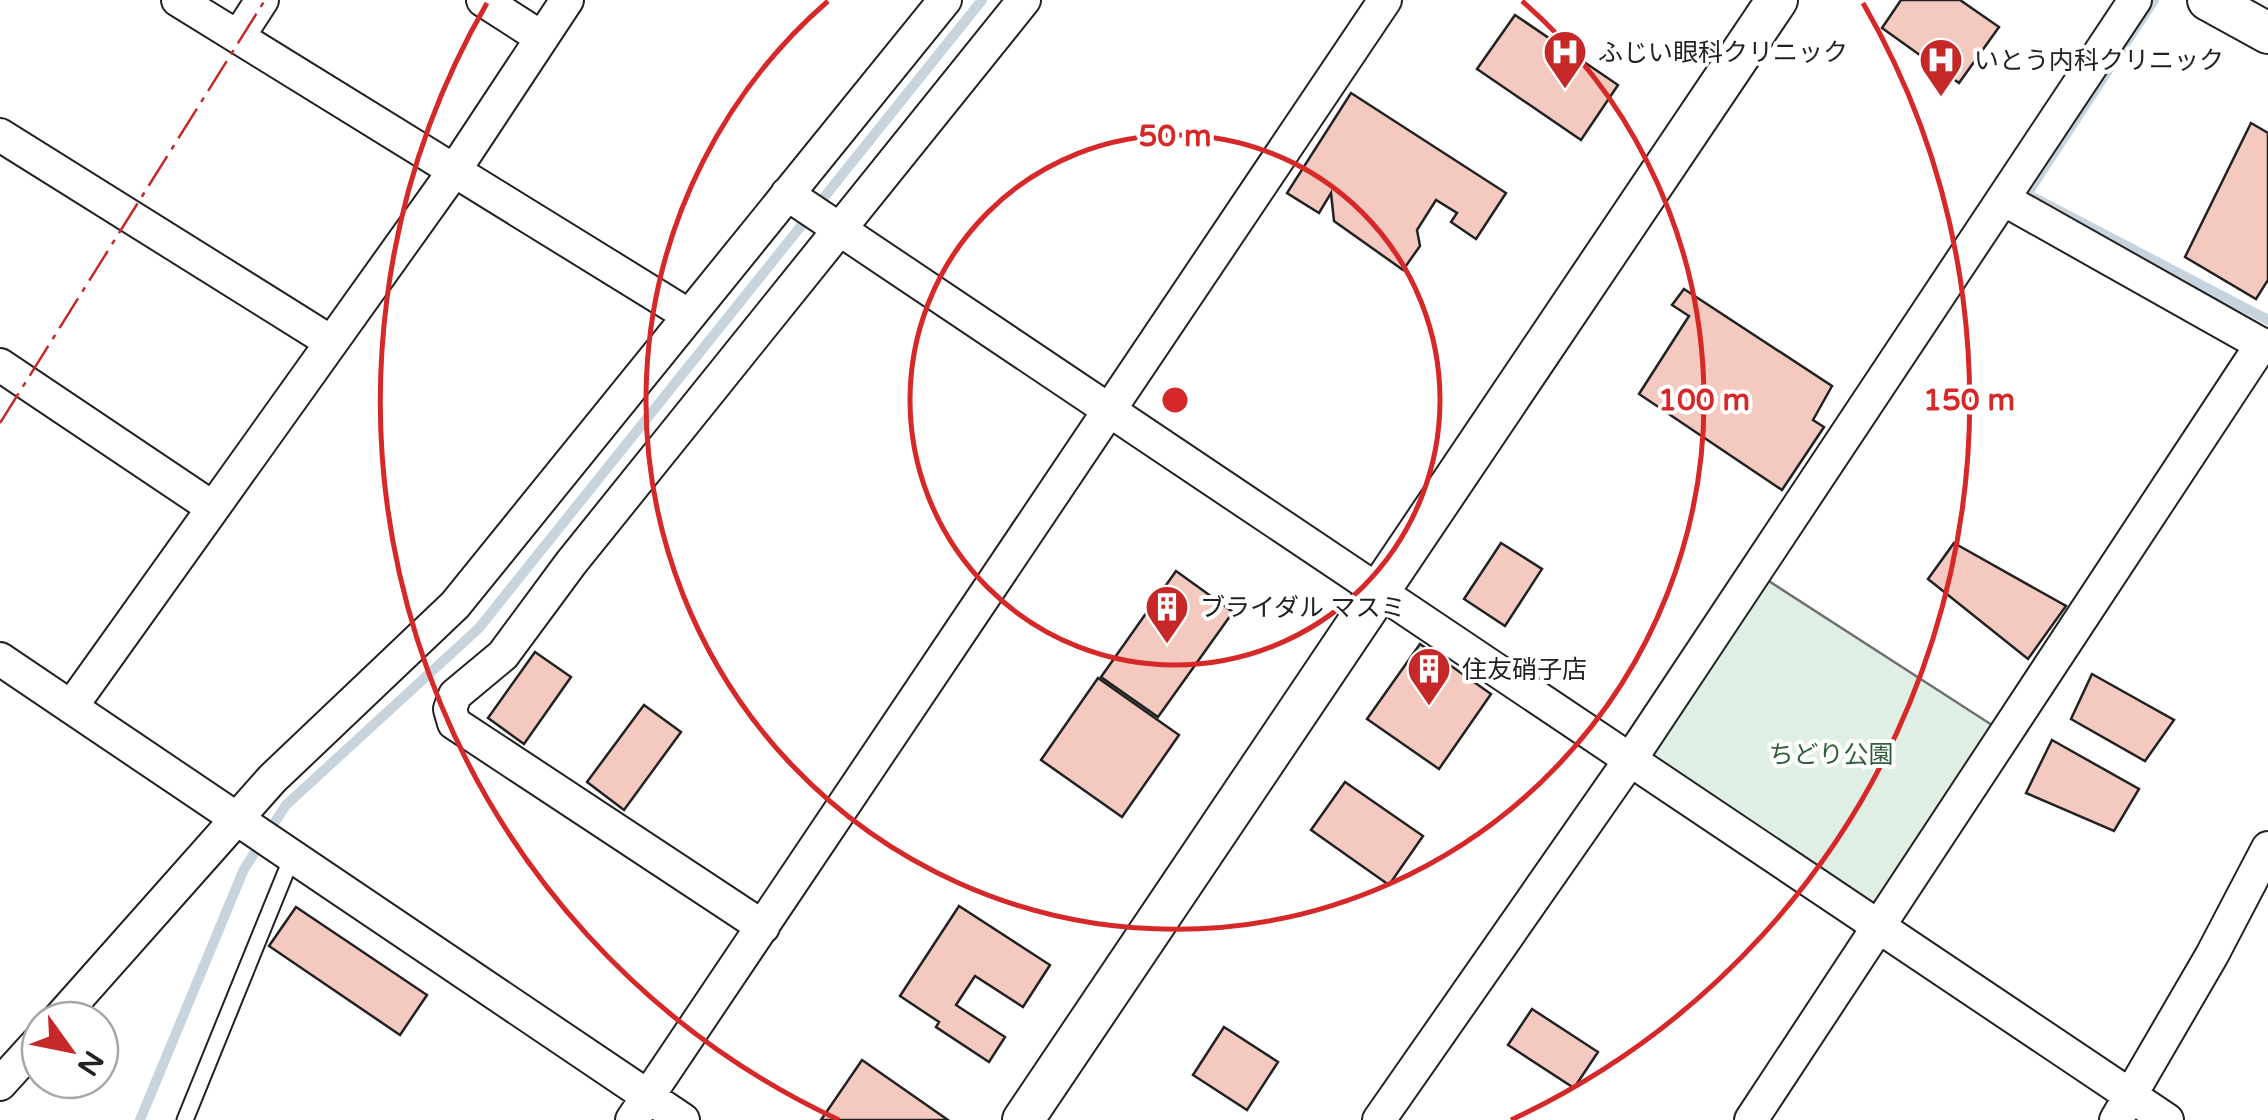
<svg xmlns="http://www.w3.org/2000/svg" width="2268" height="1120" font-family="'Varela Round','Noto Sans JP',sans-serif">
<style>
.green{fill:#e0efe3;stroke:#6f6f6f;stroke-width:2.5}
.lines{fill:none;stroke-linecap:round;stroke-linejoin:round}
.stream{stroke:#c7d3dd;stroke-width:10}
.building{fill:#f3c9c0;stroke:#222;stroke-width:2.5}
.service-casing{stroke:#222;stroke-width:19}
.minor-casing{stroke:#222;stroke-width:36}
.tertiary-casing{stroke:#222;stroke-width:44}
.service{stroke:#fff;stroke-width:15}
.minor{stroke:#fff;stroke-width:32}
.tertiary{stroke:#fff;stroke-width:40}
.power{stroke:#c62828;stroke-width:2.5;stroke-dasharray:35 8 5 8;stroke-linecap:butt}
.ring{fill:none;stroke:#d62828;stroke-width:5}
.labels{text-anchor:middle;stroke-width:8;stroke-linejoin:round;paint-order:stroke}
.poi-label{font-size:25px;fill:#222;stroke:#fff;text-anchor:start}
.park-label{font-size:25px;fill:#2f5e38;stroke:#fff}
.centre{fill:#d62828;stroke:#fff;stroke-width:5}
.ring-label{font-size:30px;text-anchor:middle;font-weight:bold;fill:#d62828;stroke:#fff;stroke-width:8;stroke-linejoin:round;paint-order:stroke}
</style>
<rect width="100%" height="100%" fill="#fff"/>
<path class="green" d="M1761,576l231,149 -125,189 -226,-153z"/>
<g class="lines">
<path class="stream" d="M2154,0l-127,194 241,126
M140,1120l104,-251 42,-64 193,-177 503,-628"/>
</g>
<path class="building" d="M1901,0h59l39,27 -40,56 -77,-55z
M1515,15l103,70 -37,55 -104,-71z
M1351,93l155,100 -30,46 -25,-17 6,-9 -21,-13 -19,30 3,16 -17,24 -69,-49 -3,-28 -12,20 -32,-20z
M2251,123l17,10v147l-12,19 -71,-42z
M1684,289l148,97 -19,34 11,7 -42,63 -143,-96 50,-78 -17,-11z
M1501,543l41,26 -37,57 -41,-27z
M1954,543l112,63 -38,53 -100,-80z
M1176,571l57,41 -75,105 -57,-40z
M1420,644l71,50 -52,75 -72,-50z
M535,652l36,25 -47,67 -36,-26z
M2092,674l82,46 -29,41 -74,-42z
M1098,678l81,57 -57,82 -81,-57z
M644,705l37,27 -57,78 -37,-28z
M2052,740l87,49 -25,42 -88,-38z
M1345,782l78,54 -34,49 -78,-55z
M959,906l91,59 -27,42 -48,-31 -19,29 49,32 -16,25 -53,-35 3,-5 -39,-26z
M296,907l131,88 -27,40 -131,-89z
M1532,1009l66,43 -24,36 -66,-43z
M1224,1027l54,35 -31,48 -54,-35z
M862,1060l86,60h-127z"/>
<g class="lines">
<defs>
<path id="service" d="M185,1120l107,-263"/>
<path id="minor" d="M178,0l510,315
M483,0l59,38
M238,37l24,-37
M0,135l331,207
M787,194l1380,926
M2005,200l263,148
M0,365l213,143
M0,659l683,461
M71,707l383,-536 113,-171
M763,927l-309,-204 -4,-14 5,-14 48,-40 68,-92 453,-563
M58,1020l214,-241 183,-174 490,-605
M0,1084l40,-44
M632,1120l753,-1120
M1379,1120l251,-360 505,-760
M1751,1120l511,-776
M2116,1120l96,-165 56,-107"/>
<path id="tertiary" d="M2208,0l60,33
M1023,1120l754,-1120"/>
</defs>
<use href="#service" class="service-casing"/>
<use href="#minor" class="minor-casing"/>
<use href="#tertiary" class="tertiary-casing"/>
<use href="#service" class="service"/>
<use href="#minor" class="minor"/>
<use href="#tertiary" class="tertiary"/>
<path class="power" d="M0,423l265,-423"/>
</g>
<g class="ring">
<circle cx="1175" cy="400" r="265"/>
<path d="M1522 1A529 529 0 1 1 828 1"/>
<path d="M839 1120A794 794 0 0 1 487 3M1863 3A794 794 0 0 1 1511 1120"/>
</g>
<defs>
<symbol id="hospital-pin" viewBox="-11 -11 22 30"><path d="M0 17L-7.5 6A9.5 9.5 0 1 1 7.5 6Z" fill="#c62828" stroke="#fff"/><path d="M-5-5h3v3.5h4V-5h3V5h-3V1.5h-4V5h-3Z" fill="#fff"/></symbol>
<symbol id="building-pin" viewBox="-11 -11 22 30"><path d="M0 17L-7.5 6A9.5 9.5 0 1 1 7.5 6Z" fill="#c62828" stroke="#fff"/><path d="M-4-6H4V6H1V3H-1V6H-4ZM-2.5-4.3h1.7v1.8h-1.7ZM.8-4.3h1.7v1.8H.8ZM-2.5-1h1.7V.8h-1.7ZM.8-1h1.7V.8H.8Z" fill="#fff"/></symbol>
</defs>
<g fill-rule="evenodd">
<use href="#hospital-pin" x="1540" y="27" width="50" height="68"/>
<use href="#hospital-pin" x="1916" y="35" width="50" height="68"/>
<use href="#building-pin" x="1142" y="582" width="50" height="68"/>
<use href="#building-pin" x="1404" y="644" width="50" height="68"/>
</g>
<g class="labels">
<g class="poi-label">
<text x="1598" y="61">ふじい眼科クリニック</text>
<text x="1974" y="69">いとう内科クリニック</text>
<text x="1200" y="616">ブライダル マスミ</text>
<text x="1462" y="678">住友硝子店</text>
</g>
<g class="park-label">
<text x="1831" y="763">ちどり公園</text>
</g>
</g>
<circle cx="1175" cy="400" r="15" class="centre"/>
<g class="ring-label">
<text x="1175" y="146">50 m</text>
<text x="1704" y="410">100 m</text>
<text x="1969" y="410">150 m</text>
</g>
<g transform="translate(70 1050) rotate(123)"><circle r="48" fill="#ffffff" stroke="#a7a7a7" stroke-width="2.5"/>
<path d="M0-8L18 38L0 25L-18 38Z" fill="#c62828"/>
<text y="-15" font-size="28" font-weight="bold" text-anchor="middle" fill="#222222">N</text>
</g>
</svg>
